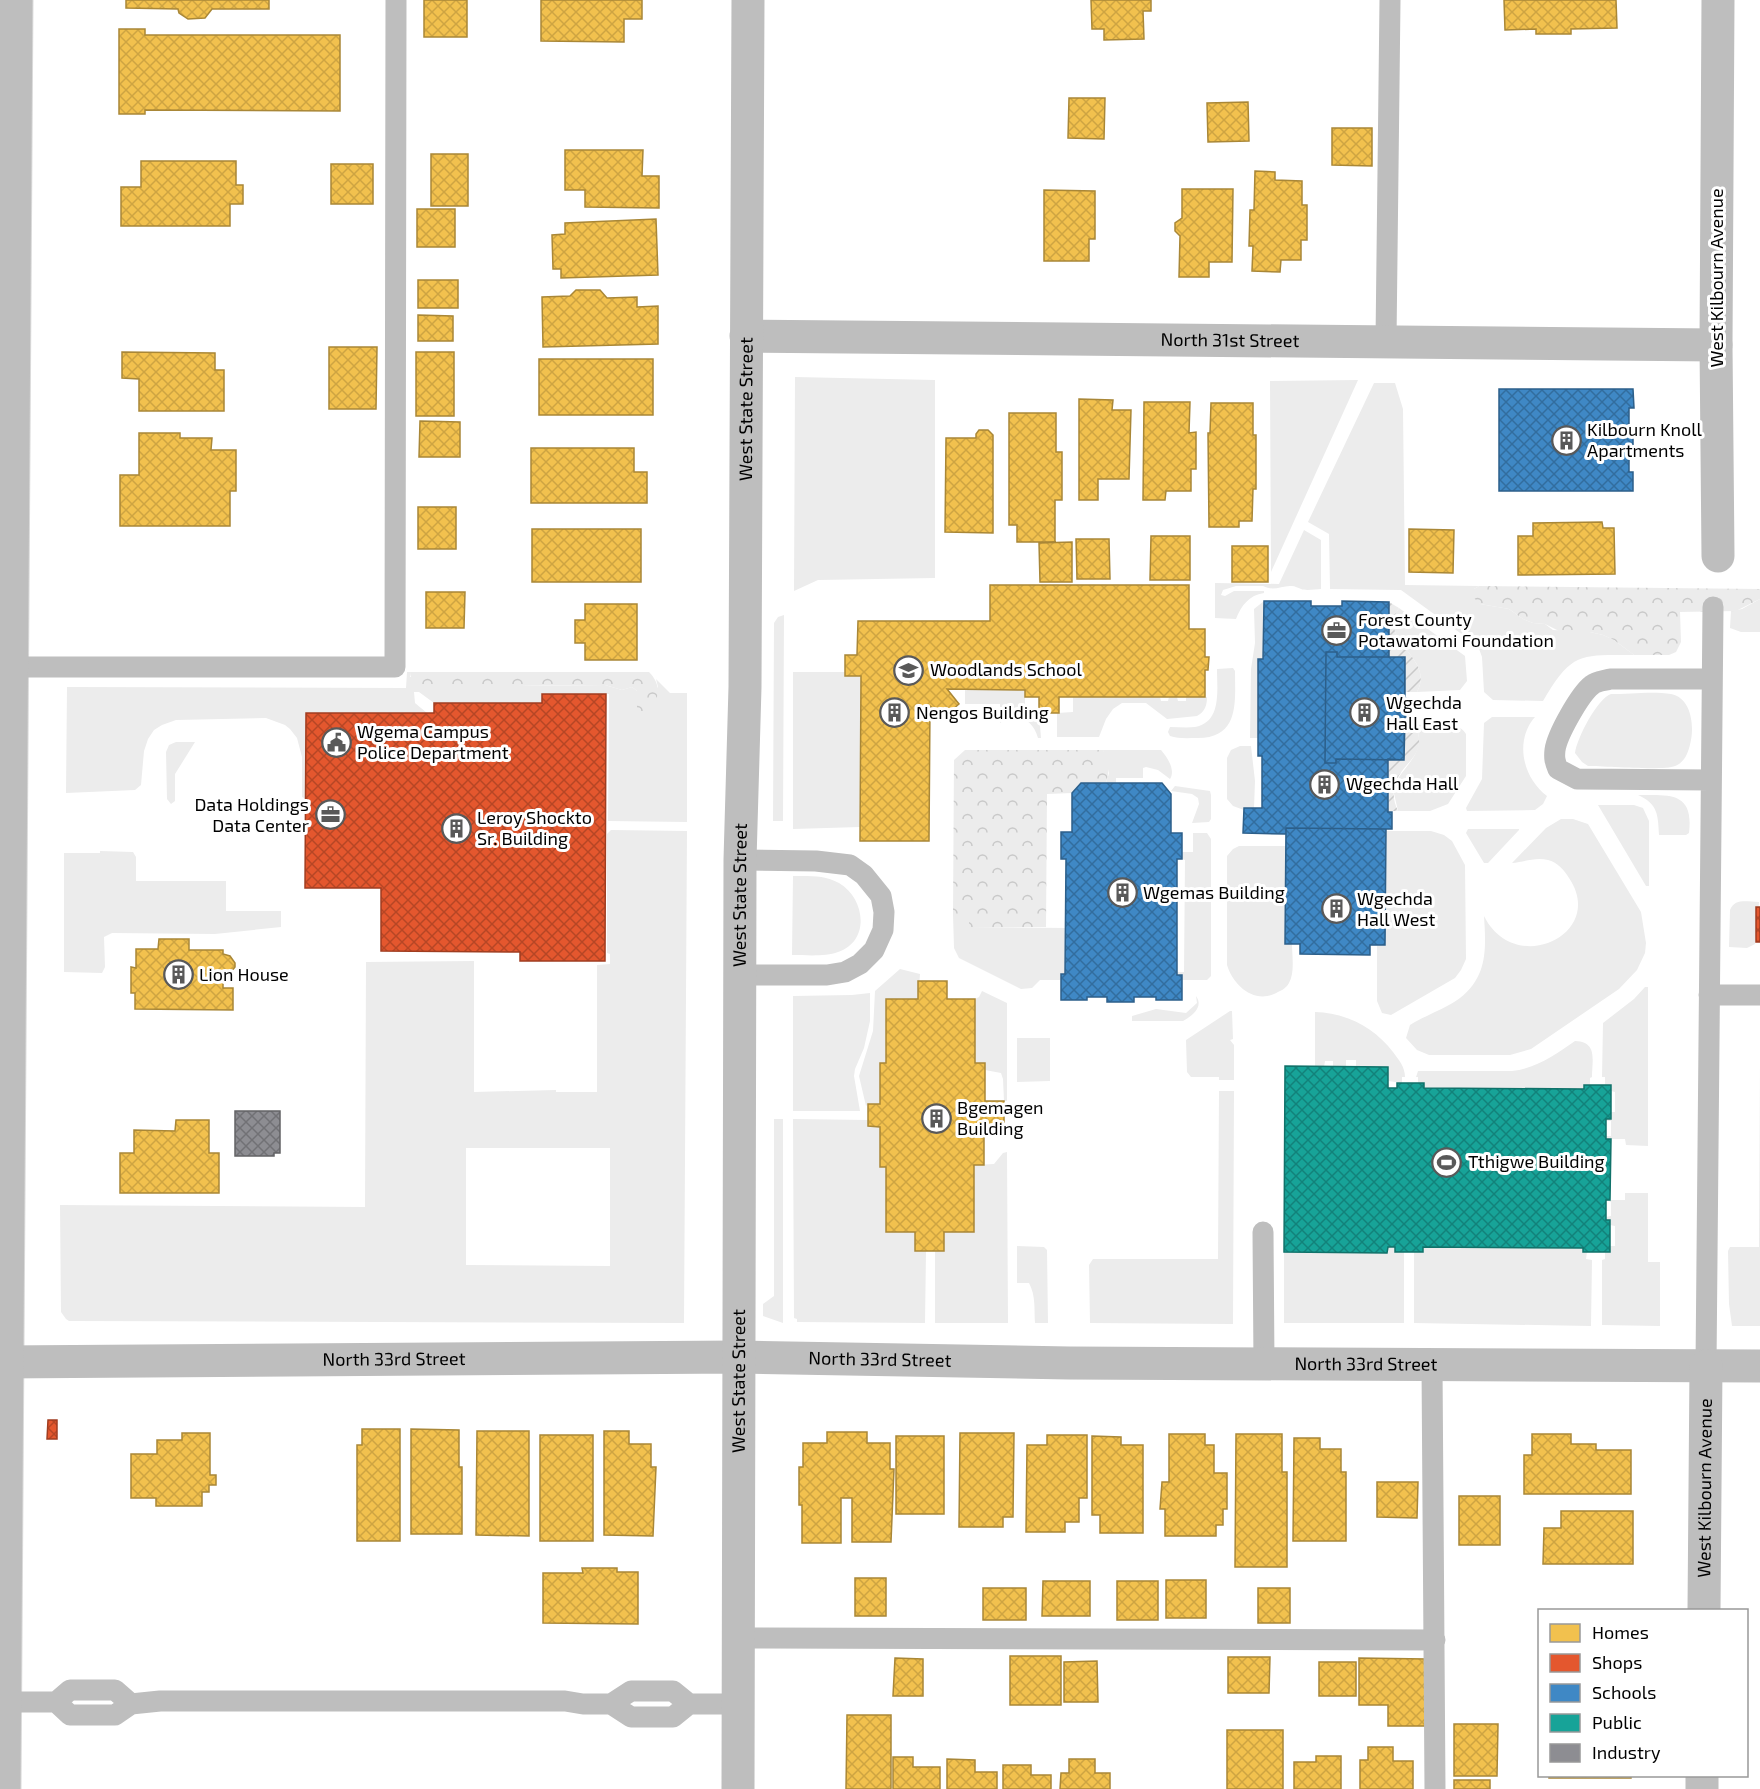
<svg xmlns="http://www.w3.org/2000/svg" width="1760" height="1789" font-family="'Exo 2',sans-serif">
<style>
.grass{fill:#ececec;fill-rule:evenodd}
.forest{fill:url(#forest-crowns)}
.garden{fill:url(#garden-furrows)}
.homes{fill:url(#homes-cross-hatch);stroke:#a98737;stroke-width:1.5}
.shops{fill:url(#shops-cross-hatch);stroke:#a03d20;stroke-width:1.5}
.schools{fill:url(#schools-cross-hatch);stroke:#2c5f8a;stroke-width:1.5}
.public{fill:url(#public-cross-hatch);stroke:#10726a;stroke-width:1.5}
.industry{fill:url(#industry-cross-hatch);stroke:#636366;stroke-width:1.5}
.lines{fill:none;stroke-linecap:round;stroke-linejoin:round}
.primary-casing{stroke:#dbdbdb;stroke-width:35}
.service{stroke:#bebebe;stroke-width:21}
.minor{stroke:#bebebe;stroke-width:33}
.tertiary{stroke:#bebebe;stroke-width:33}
.primary{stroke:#bebebe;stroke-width:33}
.labels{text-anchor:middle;stroke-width:6;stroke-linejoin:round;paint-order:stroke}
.street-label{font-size:18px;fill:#000;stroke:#fff}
.poi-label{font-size:18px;fill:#000;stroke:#fff;text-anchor:start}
</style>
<defs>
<pattern id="forest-crowns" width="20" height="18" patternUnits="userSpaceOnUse" patternTransform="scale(1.5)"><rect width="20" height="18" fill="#ececec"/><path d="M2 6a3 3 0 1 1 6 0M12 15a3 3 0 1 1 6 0" fill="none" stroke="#c9c9c9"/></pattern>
<pattern id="garden-furrows" width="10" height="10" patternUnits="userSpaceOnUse" patternTransform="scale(1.5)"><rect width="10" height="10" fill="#ececec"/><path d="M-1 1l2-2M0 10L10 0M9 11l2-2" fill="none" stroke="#c9c9c9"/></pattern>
<pattern id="homes-cross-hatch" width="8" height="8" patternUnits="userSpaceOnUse" patternTransform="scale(1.5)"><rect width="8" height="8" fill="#f2c14e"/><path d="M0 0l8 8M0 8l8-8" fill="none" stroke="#cea442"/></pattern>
<pattern id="shops-cross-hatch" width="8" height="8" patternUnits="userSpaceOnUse" patternTransform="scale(1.5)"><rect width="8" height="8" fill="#e4572e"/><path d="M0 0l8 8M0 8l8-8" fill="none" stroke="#b64625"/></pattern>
<pattern id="schools-cross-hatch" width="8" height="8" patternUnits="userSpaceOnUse" patternTransform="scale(1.5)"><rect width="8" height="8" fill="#3f88c5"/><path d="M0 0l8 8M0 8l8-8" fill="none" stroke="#326d9e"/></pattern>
<pattern id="public-cross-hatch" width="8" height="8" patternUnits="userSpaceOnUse" patternTransform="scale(1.5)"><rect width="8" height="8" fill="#17a398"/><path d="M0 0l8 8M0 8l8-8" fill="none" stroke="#12827a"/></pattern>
<pattern id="industry-cross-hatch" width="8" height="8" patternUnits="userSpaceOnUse" patternTransform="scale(1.5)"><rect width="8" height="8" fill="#8d8d92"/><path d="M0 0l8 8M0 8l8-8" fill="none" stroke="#717175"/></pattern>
</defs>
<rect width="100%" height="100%" fill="#fff"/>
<path class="grass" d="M795,377l140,3v198l-117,2 -24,11z
M1358,380l-87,192 -1,-191z
M1374,383h21l8,26 2,176 74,1 -5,3 6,15 29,5 14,10 10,4 12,1 8,6 37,2 13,3 11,5 20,15c-53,0 -62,-4 -91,46l-50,-1 -9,-8 -2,-35 -4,-11 -77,-56 -71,-1 -1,-55 -21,-12z
M1304,530l17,10v49c-5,0 -15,2 -20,0 -3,-1 -6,-3 -9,-3 -10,-1 -18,6 -29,0h-27l-13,4 -2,5 4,1 9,-5h30v2c-15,2 -23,13 -28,26l-21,-1v-35l64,1z
M1760,599v33h-19l-11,-4 1,-17 11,-2z
M1264,601l-1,58h-5v79h-8l1,-69 4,-26 -1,-34z
M1399,608l66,48 2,25 -7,9 -43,2c19,-35 -41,-50 -18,-84z
M784,615l-1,206h-10l1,-198 4,-6z
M1233,668l2,3c0,30 5,67 -37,67 -9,0 -20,1 -28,-2l-2,-4 2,-5c8,0 17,1 25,0 27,-5 22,-37 22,-58z
M407,672h3v5l119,9 76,-1 17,5 10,-3 5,4v20l21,-24 -2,-8 14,14h17v129l-79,-1 1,-127h-66l-1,9h-108l-15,-11h-5l1,11 12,10 -121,86 -4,-2v-40l-5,-19 -7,-9 -5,-4 -19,-7 -90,2 -14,5 -8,5 -6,9 -4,12 -3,34 -6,5 -69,3 1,-106 339,1z
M793,672h52l1,4h15l-1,151 -67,2z
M965,689l60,1v22h14l2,26h-3c-5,-19 -22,-27 -38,-15v-19h-35z
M1611,694c18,0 43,-3 60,0 20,4 23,30 20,46 -2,10 -5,22 -16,26 -11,5 -71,0 -87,0l-6,-4 -7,-9c2,-15 22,-54 36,-59z
M1073,697h87l1,4h7l1,-4h8l1,4h8v-4h21c0,8 -2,15 -10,19l-30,3 -21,-16h-24l-9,6 -7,10 -7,18h-42v-24l16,-1z
M1492,717h43c-21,24 -12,61 12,79l-4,8 -8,6 -68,1 -1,-3 16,-29 2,-56z
M1416,725c16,0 41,-6 50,9v42l-18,28 -18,7h-32l-5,-22c10,-26 34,-33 23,-64z
M176,742h19l-20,32v27l-4,3 -4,-5 -1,-47 3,-7z
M1240,746h11l4,35 -1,27h-10v2l-11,-4 -6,-7v-41l4,-8z
M1103,750h58c6,7 15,20 9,29l-12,-9 -12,-3 -3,1v10h-27v5h-10l3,-10z
M1175,786l35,5 1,4v24l-2,3 -17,1 7,-19 -1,-6 -6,-4 -21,-3z
M1638,795c31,0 56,-4 51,38l-3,2h-27c-1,-20 -1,-31 -21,-40z
M1598,805h36l9,3 6,13v65h-3z
M1561,819h12l15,5 53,88 5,31 -1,10 -8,17 -18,19 -88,60 -21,6h-81l-12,-5 -11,-12 4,-13c16,-10 35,-16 50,-27 28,-22 26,-50 24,-82 31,62 123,18 85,-38 -5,-8 -12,-16 -21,-18 -13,-3 -24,2 -36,3l34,-35z
M1468,829h51v1l-31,33h-4l-18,-30z
M611,830l76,1 -3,492 -615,-2 -3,-2 -5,-7 -1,-107 305,2 1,-245 108,-1v131l82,-2v2h41v-127l13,-1v-10l-3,-1v-119zM466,1148h144v118l-144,-1z
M1386,831h45l13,4 8,6 13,24 1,94 -5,11 -6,8 -64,37 -9,-2 -5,-12v-56h8z
M1193,833h14l4,6v137l-4,4h-25v-5h-5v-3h7l1,-112 -3,-1v-7h11z
M1239,846h47l-1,98h7c0,12 3,28 -3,39 -3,6 -9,8 -15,11 -21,9 -41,-9 -47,-29v-109l6,-7z
M100,851l33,1 3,5v24h90v30h55v16l-66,7 -103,-1 -8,4 1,30 -3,6 -38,-1v-119h36z
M793,876c16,0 32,-1 46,7 26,15 32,58 -1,69 -13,5 -32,3 -46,3z
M1760,892l-5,52 -8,4 -18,-1 1,-37c5,-12 17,-8 29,-8z
M953,914h16v13l97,1 -1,46 -4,6h-21l-8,8 -11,1 -62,-31 -5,-10z
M900,969l20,5 -2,25 -32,64h-6v41h-12l-2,2 -7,-30 14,-45 2,-40z
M1645,987h3v159l-22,-1 -1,-6h-19v-3h5v-15h-5v-2h4l1,-7h4v-20l-4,-1v-6h-6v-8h-3l1,-54 31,-24z
M982,991l25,12v98h-3l-1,-22 -2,-6 -16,-3 -10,-7v-64l4,-2z
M870,993v28l-6,27 -9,21 -1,7 6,35h-67v-115l59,-1z
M1196,996c8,11 -4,20 -13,25h-51v-5l24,-7 30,4 11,-10z
M1230,1011h2l1,28 -3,1 4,5v35h-15v-3h-28l-4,-5 -1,-32z
M1315,1012c31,1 59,15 78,40 6,8 12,15 12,25h-3v6l-14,-2v-14h-32v-7h-10v7h-13v-6h-8l-1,6h-9z
M1017,1038h33v43l-33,1z
M1575,1041c23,1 17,19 17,36l-2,1v7h-6v4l-160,-1v-4l-6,-1v-6h-2l2,-6h94c25,-3 43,-16 63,-30z
M1760,1060v266h-28l-3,-22 -1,-53 2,-4h29z
M1219,1091h15l-1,233 -143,-1 -1,-58 4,-6h125z
M774,1119h9v204l-20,-7v-12l11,-8z
M793,1119l75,1v6l12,1 6,40v65h29v19h11l-1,72 -128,-1v-3l-3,-1z
M1007,1152l1,171h-73v-72h9v-19h30v-67l20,-1 9,-11z
M1625,1193h23v69h12v64l-58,-1v-65l3,-1v-7h5v-6h5v-20l-5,-1v-5h-4v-3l5,-1v-14l-5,-2h19z
M1017,1246l27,1 3,3 1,73h-13c-1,-14 1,-27 -6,-40h-12z
M1388,1247h7l9,5v71h-120v-71l103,1z
M1423,1247l160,1 4,4 -1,7 6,1 -1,66 -177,-3v-71z"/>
<path class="forest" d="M1479,586l281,3v10l-24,12 -56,1 1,30 -5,10 -7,3h-35l-20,-15 -11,-5 -13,-3 -27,1 -18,-9 -12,-1 -10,-4 -14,-10 -29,-5 -6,-6v-9z
M410,672h239c14,14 11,31 -6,41l-6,-2v-20l-5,-4 -10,3 -17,-5 -181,2c-8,-4 -14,-6 -14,-15z
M965,750h138c6,11 7,21 3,33h-25l-9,10 -25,1 -1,133h-77v-13h-16l1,-154z"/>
<path class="garden" d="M1389,602l10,6c-23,34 37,49 18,84h-12v-35h-16z
M1405,724l11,1c11,32 -10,33 -21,58 -3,9 -1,20 3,28h-10v-52z"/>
<path class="homes" d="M126,0h143v9h-57l-7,9 -17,1 -9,-6 -1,-4 -52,-1z
M424,0h43v37h-43z
M541,0h101v19h-18v23l-83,-1z
M1091,0h60v11h-8l1,28 -40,1v-11h-12z
M1504,0h112l1,28 -46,1v5h-35v-5l-31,1z
M119,29h26v6h195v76l-195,-1v4h-26z
M1069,98h36l-1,41 -36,-1z
M1248,102l1,39 -41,1 -1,-39z
M1332,128h40v38l-40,-1z
M565,150h78l-1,26h17v32l-74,-1v-17h-20z
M431,154h37v52h-37z
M141,161h95v24h7v19h-13v22h-109v-39h20z
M331,164h42v40h-42z
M1255,171l20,1v8l27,1v24h5v35h-6v20h-20l-1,12 -28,-1 1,-25h-4l1,-36h4z
M1182,189h51l-1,73h-23v15h-30l1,-41 -5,-5v-8l7,-5z
M1044,190l51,1v48h-6v22h-45z
M417,209h38v38h-38z
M656,219l2,56 -97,3v-9h-8l-1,-34 13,-1v-11z
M418,280h40v28h-40z
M576,290h24l7,8 30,-1v10l21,-1v38l-115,3 -1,-50 28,-1z
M418,315l35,1v25h-35z
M329,347h48l-1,62h-47z
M122,352l93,1v17h9v41h-85v-32l-17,-1z
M416,352h38v64h-38z
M539,359h114v56h-114z
M1079,399l34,1 -1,10h19l-2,69h-31v21h-19z
M1144,402h46l-1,31 7,-1v37h-5v22h-25l-1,9h-22z
M1211,403h42v32h3v54h-3l-1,32h-13v6h-30l-1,-94h2z
M1009,413h47v39h6v48h-7v42h-38v-17h-8z
M420,421l40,1v35h-41z
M979,430h9l5,5v98l-48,-1 1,-94h30v-4z
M139,433h41v5h32l-1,12h25v41h-6v35h-110v-51h19z
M531,448h103v24h13v31h-116z
M418,507h38v42h-38z
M1602,522l1,6h11l1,46 -97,1v-39h15v-13z
M532,529h109v53h-109z
M1409,529l45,1 -1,43 -44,-1z
M1151,536h39v44h-40z
M1076,539h33l1,40h-33z
M1072,542v40h-32l-1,-39z
M1232,546h36v36h-36z
M990,585h199v44h16v28h4l-1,13h-3v27h-146v16h-20v-16h-14v-7l-78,-1 12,15 -15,13 -14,-11 -1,135h-69l1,-165h-16v-21h12l1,-34h132z
M426,592h39l-1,36h-38z
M585,604h52v56h-52v-17h-10v-23h10z
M159,939h30v11h34v4l7,2 5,7v4l-5,6 -7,2v13h10v22l-98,-1v-16h-4v-26l5,1v-19h22z
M918,981h29v18h28v64h10v38h19v27h-20v37h-10v67h-30v19h-29v-19h-29v-65h-6v-40l-12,-1v-22h12v-41h6v-64h32z
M176,1120h33v33h10v40h-99v-40h14v-23l41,1z
M362,1429h38v112h-43v-96h5z
M411,1429l48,1v37h3v67h-51z
M477,1431h52v105l-53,-1z
M604,1431h25v13h22v23h5l-3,69 -49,-1z
M827,1432h40v11h23v26h4l-3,73h-39v-44h-11v45h-39v-38h-3v-38h4v-24h24z
M182,1433h28v42h6v10h-7v7h-7v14h-46v-8h-25v-44h26v-14h25z
M960,1433h54l-1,84h-10v10h-44z
M1169,1434h36v11h9v28h13v36h-4v16h-7v11h-51v-27h-5l2,-27h7z
M1236,1434h46v38h5v95h-52z
M1532,1434h39v10h25v6h35v44h-107v-39h8z
M540,1435h53v106h-53z
M1047,1435h40v63h-8v24h-14v10h-39l1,-87h20z
M896,1436h48v78h-48z
M1092,1436l29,1v8h22v88h-43v-18h-8z
M1294,1438h26v11h21v23h5v69h-53z
M1377,1482h41l-1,36 -40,-1z
M1459,1496h41v49h-41z
M1561,1511h72v53h-90l1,-36h17z
M582,1568h35v4h21v52l-95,-1v-50h40z
M855,1578h31v38h-31z
M1166,1580h40v38h-40z
M1043,1581h47v35h-48z
M1117,1581h41v39h-41z
M983,1588h43v32h-43z
M1258,1588h32v35h-32z
M1010,1656h51v49h-51z
M1228,1657h42l-1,36h-41z
M895,1658l28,1v37h-30z
M1359,1658l67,1v67h-38v-21h-29z
M1097,1661l1,41h-34v-40z
M1319,1662h37v34h-37z
M847,1715h44v74h-45z
M1454,1724h44l-1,52h-43z
M1227,1730h56v59h-56z
M1368,1747h25v14h20v28h-53v-29h8z
M1316,1756h25v33h-47v-27h22z
M893,1757h20v10h27v22h-47z
M947,1759l28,1v12h22v17h-50z
M1069,1759h26v14h15v16h-50l1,-16h8z
M1003,1765h28v10h20v14h-48z
M1549,1776h82v2h-82z
M1454,1780h36v9h-36z"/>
<path class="shops" d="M542,694h64l-1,267h-85v-9l-139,-1v-63h-76l1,-175h128v-10h108z
M1756,907h4v35h-4z
M48,1420h9v19h-10z"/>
<path class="schools" d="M1499,389h134l1,19h-5v21h4v23h-4v20h4v19h-134z
M1264,601h47v5h31v-5l47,1v55h16v41h3v19h-3l-1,43 -16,-1v53h4v17h-6l-1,116h-15v10l-70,-1v-10h-15l1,-110 -43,-1 1,-25h18v-52h-4v-97h5z
M1326,652h11v5h68l-1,103 -68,-1v4h-11z
M1081,783h81l9,11v39h11v26h-5v116h5v25h-26v-3h-22v5h-27v-5h-20v3h-26v-26h4l1,-115h-5v-27h11v-39z
M1286,828l100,1 -1,116h-15v10l-70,-1v-10h-15z"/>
<path class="public" d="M1285,1066l103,1v21h9v-5h27v5l160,1v-4h27v34h-5v20h5l-1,61h-4v20h4v32h-27v-4l-160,-1v5h-28v-5h-7l-1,6 -103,-1z"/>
<path class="industry" d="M235,1111h45v42h-6v3h-39z"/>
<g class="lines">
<defs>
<path id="primary" d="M4,1789l12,-1789"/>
</defs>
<use href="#primary" class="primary-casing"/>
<path class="service" d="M1386,341l4,-341
M12,667h383l1,-667
M1711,780l-134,-1 -19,-10c-3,-7 -4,-11 -3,-19 2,-15 25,-56 37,-65 5,-4 12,-4 18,-6h102
M740,975h87l18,-3 15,-8 14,-14 9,-20 1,-18 -3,-16 -17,-21 -14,-10 -34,-4 -76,-1
M1709,995h51
M1263,1232l1,132
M1432,1365l3,424
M1706,1366l7,-759
M740,1638l695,2
M70,1690h45l16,14 -16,11h-45l-14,-13z
M631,1691h42l16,13 -16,13h-42l-20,-13z
M4,1702h52
M131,1704l29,-3h405l18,3h28
M689,1704h49"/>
<g class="minor">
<path d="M1718,0l-2,345 2,211"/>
<path id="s1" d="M746,336l970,9"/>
<path id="s2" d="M0,1362l740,-5 329,6 691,3"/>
<path id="s3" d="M1704,1610l2,-244"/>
<path d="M1702,1789v-13"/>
</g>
<path class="tertiary" id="s4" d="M738,1789l2,-929 5,-173 3,-687"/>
<use href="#primary" class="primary"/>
</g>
<defs>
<symbol id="building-ring" viewBox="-11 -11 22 22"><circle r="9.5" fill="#fff" stroke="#595959" stroke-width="1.5"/><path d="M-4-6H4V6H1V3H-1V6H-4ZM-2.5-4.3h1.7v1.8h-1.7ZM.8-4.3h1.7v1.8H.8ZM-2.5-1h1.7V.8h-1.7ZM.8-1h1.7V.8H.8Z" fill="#595959"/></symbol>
<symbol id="office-ring" viewBox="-11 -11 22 22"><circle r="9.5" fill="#fff" stroke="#595959" stroke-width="1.5"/><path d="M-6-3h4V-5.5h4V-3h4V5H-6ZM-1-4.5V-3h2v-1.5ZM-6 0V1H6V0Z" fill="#595959"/></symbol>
<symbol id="school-ring" viewBox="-11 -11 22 22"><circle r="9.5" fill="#fff" stroke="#595959" stroke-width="1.5"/><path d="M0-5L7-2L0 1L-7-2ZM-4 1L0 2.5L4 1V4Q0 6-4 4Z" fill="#595959"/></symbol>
<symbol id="civic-ring" viewBox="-11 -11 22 22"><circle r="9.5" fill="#fff" stroke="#595959" stroke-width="1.5"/><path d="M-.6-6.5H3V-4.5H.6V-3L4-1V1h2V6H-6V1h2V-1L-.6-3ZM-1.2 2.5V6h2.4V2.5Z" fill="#595959"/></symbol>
<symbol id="stadium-ring" viewBox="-11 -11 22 22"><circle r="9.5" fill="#fff" stroke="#595959" stroke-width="1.5"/><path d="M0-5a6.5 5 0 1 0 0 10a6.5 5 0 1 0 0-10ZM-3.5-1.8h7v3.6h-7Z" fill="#595959"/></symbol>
</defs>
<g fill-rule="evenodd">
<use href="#building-ring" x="1550" y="424" width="33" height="33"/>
<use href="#office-ring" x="1320" y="614" width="33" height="33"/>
<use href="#school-ring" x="892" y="654" width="33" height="33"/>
<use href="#building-ring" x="878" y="696" width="33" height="33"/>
<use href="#building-ring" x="1348" y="696" width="33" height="33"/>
<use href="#civic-ring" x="320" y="726" width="33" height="33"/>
<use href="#building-ring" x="1308" y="768" width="33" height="33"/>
<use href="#office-ring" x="314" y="798" width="33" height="33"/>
<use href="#building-ring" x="440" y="812" width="33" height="33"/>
<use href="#building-ring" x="1106" y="876" width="33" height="33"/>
<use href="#building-ring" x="1320" y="892" width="33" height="33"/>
<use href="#building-ring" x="162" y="958" width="33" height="33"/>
<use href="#building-ring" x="920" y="1102" width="33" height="33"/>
<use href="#stadium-ring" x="1430" y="1146" width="33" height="33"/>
</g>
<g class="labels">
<g class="street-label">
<text transform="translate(1717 278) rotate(-90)" y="6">West Kilbourn Avenue</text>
<text dy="6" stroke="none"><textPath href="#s1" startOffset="484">North 31st Street</textPath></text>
<text dy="6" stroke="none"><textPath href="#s4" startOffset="1380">West State Street</textPath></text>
<text dy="6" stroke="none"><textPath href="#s4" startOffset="894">West State Street</textPath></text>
<text dy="6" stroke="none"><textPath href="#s2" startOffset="394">North 33rd Street</textPath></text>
<text dy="6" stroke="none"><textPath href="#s2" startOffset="880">North 33rd Street</textPath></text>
<text dy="6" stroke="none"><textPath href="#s2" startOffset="1366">North 33rd Street</textPath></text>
<text dy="6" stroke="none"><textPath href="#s4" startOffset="408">West State Street</textPath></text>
<text dy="6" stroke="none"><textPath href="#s3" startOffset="122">West Kilbourn Avenue</textPath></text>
</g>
<g class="poi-label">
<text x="1587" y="436">Kilbourn Knoll<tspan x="1587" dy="21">Apartments</tspan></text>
<text x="1358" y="626">Forest County<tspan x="1358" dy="21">Potawatomi Foundation</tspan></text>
<text x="930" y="676">Woodlands School</text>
<text x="1386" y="709">Wgechda<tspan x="1386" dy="21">Hall East</tspan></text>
<text x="916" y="719">Nengos Building</text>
<text x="357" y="738">Wgema Campus<tspan x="357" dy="21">Police Department</tspan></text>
<text x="1346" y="790">Wgechda Hall</text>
<text x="309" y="811" text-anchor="end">Data Holdings<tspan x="309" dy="21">Data Center</tspan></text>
<text x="477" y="824">Leroy Shockto<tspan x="477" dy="21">Sr. Building</tspan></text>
<text x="1143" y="899">Wgemas Building</text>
<text x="1357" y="905">Wgechda<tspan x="1357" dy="21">Hall West</tspan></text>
<text x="199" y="981">Lion House</text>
<text x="957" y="1114">Bgemagen<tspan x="957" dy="21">Building</tspan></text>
<text x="1468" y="1168">Tthigwe Building</text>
</g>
</g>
<rect x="1538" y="1609" width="210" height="168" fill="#ffffff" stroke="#999999" stroke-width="1.5"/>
<rect x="1550" y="1624" width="30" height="18" fill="#f2c14e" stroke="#999999" stroke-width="1.5"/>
<text x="1592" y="1639" font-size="18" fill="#000000">Homes</text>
<rect x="1550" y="1654" width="30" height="18" fill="#e4572e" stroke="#999999" stroke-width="1.5"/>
<text x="1592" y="1669" font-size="18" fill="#000000">Shops</text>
<rect x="1550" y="1684" width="30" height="18" fill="#3f88c5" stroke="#999999" stroke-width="1.5"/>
<text x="1592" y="1699" font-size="18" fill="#000000">Schools</text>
<rect x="1550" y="1714" width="30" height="18" fill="#17a398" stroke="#999999" stroke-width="1.5"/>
<text x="1592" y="1729" font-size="18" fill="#000000">Public</text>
<rect x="1550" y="1744" width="30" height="18" fill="#8d8d92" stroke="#999999" stroke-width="1.5"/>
<text x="1592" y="1759" font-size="18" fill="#000000">Industry</text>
</svg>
